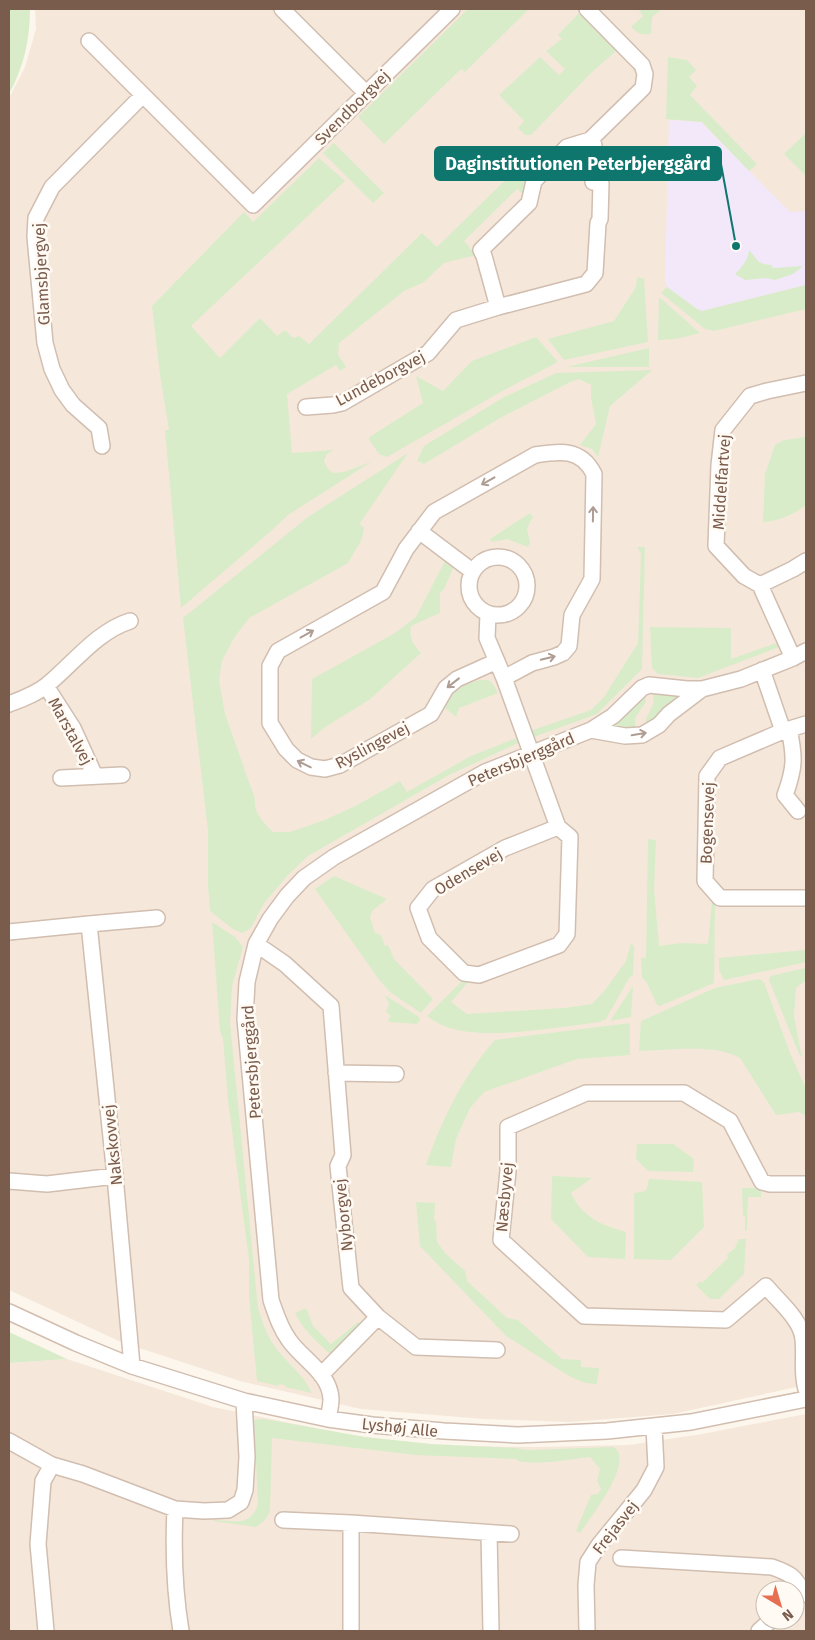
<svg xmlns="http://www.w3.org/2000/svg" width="815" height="1640" font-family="'Fira Sans',sans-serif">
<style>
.residential{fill:#f5e8da;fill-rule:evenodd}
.education{fill:#f3e8fa}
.green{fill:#d8ecc9}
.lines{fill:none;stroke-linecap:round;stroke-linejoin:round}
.minor-casing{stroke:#d1beb0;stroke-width:18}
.minor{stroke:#fff;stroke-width:15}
.oneway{stroke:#af9d94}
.labels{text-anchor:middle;stroke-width:5;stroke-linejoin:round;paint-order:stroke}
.street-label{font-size:16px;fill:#7a5c4d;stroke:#fffaf3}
.leader{fill:none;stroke:#0f766e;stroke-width:2}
.callout-dot{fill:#0f766e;stroke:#fffaf3;stroke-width:2}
.callout{fill:#0f766e;stroke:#0f766e;stroke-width:2}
.callout-label{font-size:18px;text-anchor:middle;font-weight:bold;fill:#fff}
</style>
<rect width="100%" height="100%" fill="#fdf6ec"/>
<path class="residential" d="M35,9h771v1376l-133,29 -102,8 -87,-3 -123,-10 -121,-28 -119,-39 -112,-52v-1192l16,-31 11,-38z
M67,1359l146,48 141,29 92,10 88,1 95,-2 73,-11 104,-20v217h-797v-268zM765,1590h30v30h-30z"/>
<path class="education" d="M669,120l32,2 89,90 16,-1v74l-104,26 -5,-2 -30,-22 -2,-7z"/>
<path class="green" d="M9,9h21c0,30 -6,58 -21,85z
M468,9h61l-64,63 -4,-3 -77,75 -26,-27z
M638,9h24l-10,8 -1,17c-8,1 -13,0 -20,-7l12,-11z
M579,13l37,38 -24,21 -61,63h-6l-7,-7 6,-7 -25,-26 41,-38 19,18 6,-6 -19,-18 16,-12 -4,-4z
M668,57l19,3 9,10 -7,7 8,9 -7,9 67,69 -8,7 -47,-49 -36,-3z
M806,133v43l-22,-22z
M334,143l50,50 -11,10 -50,-50z
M534,152l9,9 -17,18 -2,16 -7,-6 -53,52 12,14 -32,8 -20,19 -20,9 -65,52 -1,11 8,13 -6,4 -4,-6 -49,29 5,59 42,-3 -7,4 -3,7 4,8 5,4 11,-1 27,-10 -83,53 -17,16 -90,77 -16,-178h4l-9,-55 -8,-69 92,-94 9,10 66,-64 26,23 -154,145 29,32 40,-40 17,18 8,-6 8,8 6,-2 10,8 113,-111 15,14z
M749,250c9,9 7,14 22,15l2,3 30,-2 -10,8 -18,6 -9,-2 -21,2 -10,-6c7,-7 13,-14 14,-24z
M637,277l7,2 4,63 -84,18 -16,-21 66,-18 22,-34z
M806,285v24l-92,22 -9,-2 -44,-36 6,-6 30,22 5,2z
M659,297l41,36 -24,6 -18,1z
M536,337l22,25 -54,28 -117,67 -8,-3 -11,-16 55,-35 -7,-27 27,15 29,-30z
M649,348v19h-83l9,-2z
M652,370l-42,36 -12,51 -6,-8 -12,-4 16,-21 -5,-26v-13l-12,-6 -9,3 -70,36 -76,46 -7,-3 7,-15 80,-49 52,-24z
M806,437v68c-14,10 -26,16 -43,17l2,-48 10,-29 9,-5z
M408,453l-48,70 1,3 3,1 -2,12 -14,24 -99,55 -15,20 -12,23 -3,19 6,34 30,85c-2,14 9,24 18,33h17l35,-12 32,-15 43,-24 7,11 64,-36 45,-18 2,5 -69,32 -141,81 -20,19 -23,27 -15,27 -8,4 -9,-4 -23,-18 -2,-26v-54l-25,-213 125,-101z
M530,513l3,4 -6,11 3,15 -2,4 -21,-8 -15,3 -2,-3z
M637,547h8l-3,122 -45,45 -66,24 -1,-7 61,-21 13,-13 34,-54 3,-89z
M446,559l9,5 -11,25 -4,4v20l-29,13c-2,13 2,18 10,27l-52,47 -44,27 -14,12 1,-60 83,-46 21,-16z
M650,627l81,1v31l45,-16 3,4 -81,31 -40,-4 -6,-6z
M480,680h8l5,4 5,9 -39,15 -3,9 -11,-9c9,-19 15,-22 35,-28z
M654,691l13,1 14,5 -36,32 1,-10 7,-15z
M645,693l1,9 -11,16v14l-26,-6z
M648,839l8,1 -2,49 5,57 23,-3 26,1 4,-43 3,5 -1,77 -54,23 -3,-1 -10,-22 -5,-6 -1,-19h5z
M334,876l53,23 -15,12 -2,6 5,16 6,2 4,11 3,-1 6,14 39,40 -12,14 -31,-21 -10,-11 -65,-92z
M212,922l23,15 8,10 -11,39 -2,37 28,285c4,13 8,25 15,36 12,18 30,29 39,49l-27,-6v-2l-6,-1 -1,2 -21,-5 -8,-84v-37l-21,-160 -5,-61 -3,-8z
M631,943l3,3 -1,29 -4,3 -23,41 -7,3c-41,5 -114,19 -152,5 -7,-2 -14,-7 -20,-11l37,-37 5,2 -18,21 16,12 97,-6 28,-4 13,-14 21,-29z
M806,950v12l-82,18 -5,-10v-12z
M806,968v12l-10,8 -2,28 8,42 -3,-4 -30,-74 1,-4z
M759,979l5,3 26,71 16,36v27l-7,-4 -23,3 -36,-57c-26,-15 -71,-7 -101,-7l2,-30 74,-33z
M633,986l-2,31 -21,4z
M385,995l34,22 1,3 -3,4 -28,-2 -1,-2 3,-4 -5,-4 3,-8z
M630,1023v32l-53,4 -93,33 -14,16 -14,31 -5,28 -25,-2c15,-44 38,-91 69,-125z
M637,1144h36l21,15 -1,13 -45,-1 -12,-12z
M552,1176l40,2 -21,15c11,24 30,32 55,39l-1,27 -37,-2 -37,-38z
M649,1179l53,3 2,45 -33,33 -37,-1v-66l9,-1 4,-3z
M742,1188h15l4,3v6h-13l-1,33 -2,1v-14l-2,-1z
M416,1202l19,1 -1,17 2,1 1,21 8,11 20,18 2,10 40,37 11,2 44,39 19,1v7l18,1 -2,16 -12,-1 -16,-7 -63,-40 -86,-90z
M739,1239h7l-2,35 -25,25h-9l-14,-14 4,-4 2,2 26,-25 -1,-3 8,-7z
M306,1308l7,18 18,18 27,-22 2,1 -30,31c-14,-13 -27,-24 -35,-41z
M9,1332l58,27 -58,4z
M264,1419l101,18 66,7 85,4 11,2 86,-3c24,12 -23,71 -33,86l-4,-2 15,-36 7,-1 3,-5 -4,-8 3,-12 -10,-12c-25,3 -48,8 -73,4v-2l-101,-4 -144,-17 -2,74 -6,9 -8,6 -43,-6 1,-1c19,1 37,7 44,-16l-4,-84z"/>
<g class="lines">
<defs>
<path id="minor" d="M282,9l84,84
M89,41l164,164 199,-196
M498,307l-14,-51 -3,-6 48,-47 5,-22 33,-34 23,-7 53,-52 2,-14 -3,-9 -55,-56
M306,407l27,-2 9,-2 86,-50 28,-33 42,-13 88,-23 9,-11 3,-50 2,-4 1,-36 -8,-1 1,-37 -4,-5
M102,446l-3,-18 -26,-23 -11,-15 -10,-21 -7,-26 -10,-106 1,-19 16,-31 91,-92
M419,531l53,40
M469 586a29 29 0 1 1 58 0a29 29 0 1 1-58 0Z
M760,585l33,-16 13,-8
M488,614l-1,24 17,40 54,149 12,10 -3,97 -8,11 -80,30 -15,-2 -35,-35 -11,-30 15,-19 72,-41 53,-21
M793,658l-33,-73 -16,-9 -28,-30 3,-81 4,-35 27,-34 17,-5 39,-8
M497,661l-40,18 -11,9 -15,26 -91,51 -15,4 -14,-2 -14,-7 -11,-11 -16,-26v-57l8,-15 105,-59 23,-43 28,-37 101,-57c25,-4 46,-7 59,19l-2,105 -20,36 -3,31 -6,7 -9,4 -22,6 -28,15
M762,670l21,61
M46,686l27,42 22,48
M9,704c13,-5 27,-10 38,-19 27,-22 49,-53 83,-64
M806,724l-23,7 -63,27 -13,18 -2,105 15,17h86
M789,729c6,28 6,39 -4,66l13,16
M591,730l34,6 17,-1 17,-10 10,-11 33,-25
M61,778l61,-3
M89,924l68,-6
M9,932l80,-8 26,252 17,190
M256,944l29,20 46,42 12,149 -5,11 13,122 27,29 38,30 81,3
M336,1073l60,1
M9,1181l38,3 68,-8
M806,1184h-36l-8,-2 -32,-61 -46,-28h-98l-78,34v44l-7,69 83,76 142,4 40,-34c12,15 35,33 37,53 2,17 -2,34 3,50
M9,1312l67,31 56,23 112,35 84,18 44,6 72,6 74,4 89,-4 84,-9 115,-23
M321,1375l57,-58
M328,1419c1,-6 3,-13 3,-20 -1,-26 -29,-40 -42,-59 -9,-12 -13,-26 -18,-40l-26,-281 2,-37 9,-38 14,-25 17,-23 17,-18 30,-21 151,-85 106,-42 22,-14 29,-28 7,-3 38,4h15l39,-10 52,-21 13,-7
M9,1441l43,24 31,9 92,35 29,2 24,-1 13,-8 4,-12 2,-33 -3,-56
M175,1509c-2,43 -1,80 6,122
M283,1520l68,3v108
M351,1523l160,11
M489,1533l2,98
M621,1558l151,9c17,6 24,9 31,27
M46,1631l-8,-87 5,-63 9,-16
M587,1631l-1,-46 2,-23 11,-17 45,-55 12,-23 -2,-40
M759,1631l12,-11"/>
</defs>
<use href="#minor" class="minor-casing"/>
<use href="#minor" class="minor"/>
</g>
<defs><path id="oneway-shaft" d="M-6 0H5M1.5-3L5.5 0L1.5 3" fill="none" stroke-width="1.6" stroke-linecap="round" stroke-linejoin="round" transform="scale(1.25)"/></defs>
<g class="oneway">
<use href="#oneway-shaft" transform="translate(488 481) rotate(151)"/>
<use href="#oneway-shaft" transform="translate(593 514) rotate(-89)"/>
<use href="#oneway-shaft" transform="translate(307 634) rotate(-29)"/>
<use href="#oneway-shaft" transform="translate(548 658) rotate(-14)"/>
<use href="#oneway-shaft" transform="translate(453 683) rotate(142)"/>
<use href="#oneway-shaft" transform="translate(639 734) rotate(-10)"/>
<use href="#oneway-shaft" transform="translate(304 764) rotate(-154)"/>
</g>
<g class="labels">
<g class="street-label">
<text transform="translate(352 107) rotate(-45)" y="6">Svendborgvej</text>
<text transform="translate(41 274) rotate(-93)" y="6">Glamsbjergvej</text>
<text transform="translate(380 378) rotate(-28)" y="6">Lundeborgvej</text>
<text transform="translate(721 482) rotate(-86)" y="6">Middelfartvej</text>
<text transform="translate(71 731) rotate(61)" y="6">Marstalvej</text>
<text transform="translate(372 745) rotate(-28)" y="6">Ryslingevej</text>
<text transform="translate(521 759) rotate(-23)" y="6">Petersbjerggård</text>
<text transform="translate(707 823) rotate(-88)" y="6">Bogensevej</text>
<text transform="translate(468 871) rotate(-31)" y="6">Odensevej</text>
<text transform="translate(251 1062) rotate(-94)" y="6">Petersbjerggård</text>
<text transform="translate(112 1145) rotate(-96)" y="6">Nakskovvej</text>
<text transform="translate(504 1197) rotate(-85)" y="6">Næsbyvej</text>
<text transform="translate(343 1215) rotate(-96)" y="6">Nyborgvej</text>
<text transform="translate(400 1427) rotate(6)" y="6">Lyshøj Alle</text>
<text transform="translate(615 1527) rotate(-52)" y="6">Frejasvej</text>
</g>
</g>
<path class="leader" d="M736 246L721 164"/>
<circle class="callout-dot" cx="736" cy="246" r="5"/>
<rect class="callout" x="435" y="147" width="286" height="33" rx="5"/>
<g class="callout-label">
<text x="578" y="170">Daginstitutionen Peterbjerggård</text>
</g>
<rect width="815" height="1640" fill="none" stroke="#7a5c4d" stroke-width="20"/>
<g transform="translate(780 1605) rotate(142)"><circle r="24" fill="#fffaf3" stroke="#cabbb1"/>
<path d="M0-4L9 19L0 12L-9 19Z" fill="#e76f51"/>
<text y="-8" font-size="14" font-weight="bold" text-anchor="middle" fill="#7a5c4d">N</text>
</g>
</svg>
